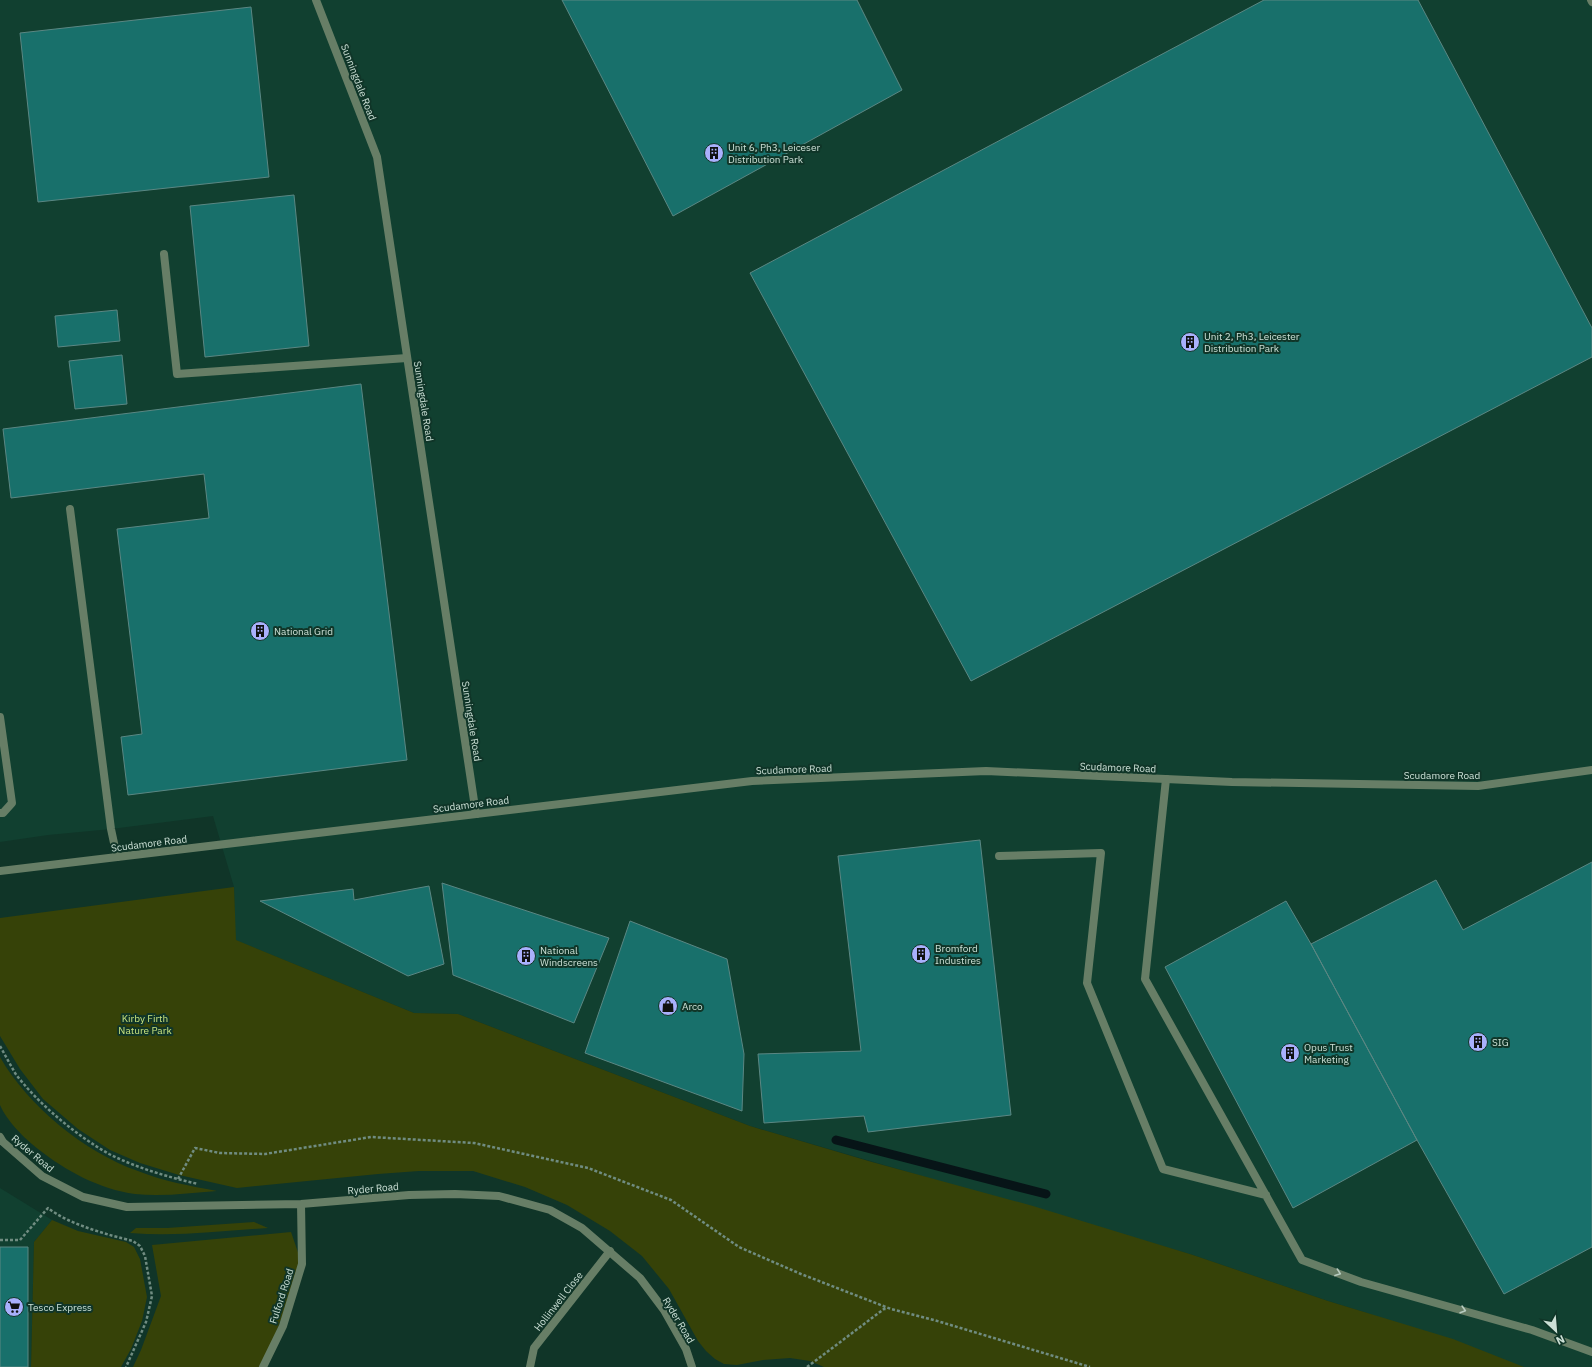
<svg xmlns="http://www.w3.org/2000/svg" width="1592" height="1367" font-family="'IBM Plex Sans',sans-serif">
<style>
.built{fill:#114030}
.green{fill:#364208}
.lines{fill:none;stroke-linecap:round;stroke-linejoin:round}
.stream{stroke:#071417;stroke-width:9}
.building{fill:#18706b;stroke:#5b8783}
.path{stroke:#708c81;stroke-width:2.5;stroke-dasharray:3 2;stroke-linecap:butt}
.service{stroke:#677e66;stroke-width:8}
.minor{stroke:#677e66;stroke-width:8}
.tertiary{stroke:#677e66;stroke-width:8}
.oneway{stroke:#b8ccc0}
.labels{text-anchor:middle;stroke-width:4;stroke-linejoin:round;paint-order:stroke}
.street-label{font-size:10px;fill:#cce0d6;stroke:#103528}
.poi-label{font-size:10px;fill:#cce0d6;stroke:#103528;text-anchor:start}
.park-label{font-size:10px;fill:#c9e37f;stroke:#103528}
</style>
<rect width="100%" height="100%" fill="#103528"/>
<path class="built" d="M0,0h1592v1367h-76l-149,-54 -39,-12 -135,-46 -443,-129 -292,-112 -44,-1 -179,-73 -1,-53 -21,-71 -102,13 -63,6 -48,7z
M0,1188l52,32 -18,22 -3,125h-31z"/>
<path class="green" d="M234,887l2,53 178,73 44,1 292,112 122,36 161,44 160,49 135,46 125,38 71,28h-700l-14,-6 -20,-3 -27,2 -26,5 -13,-1 -9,-5 -9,-8 -8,-10 -29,-52 -27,-33 -32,-25 -43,-26 -42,-18 -52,-16h-54l-41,3 -141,14 -58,-13 -39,-12 -30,-13 -32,-21 -35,-30 -23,-30 -20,-33v-118z
M0,1057c28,49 84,95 138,114 25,10 52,15 79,20 -27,2 -55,6 -82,3 -36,-5 -69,-23 -97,-45 -13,-10 -32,-29 -38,-44 0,-7 0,-39 0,-48z
M52,1220l26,11 48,11 8,5 6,12 7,38 -5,24 -11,28 -10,18h-90l3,-125z
M254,1222l14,6c-46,3 -92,9 -138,5l6,-5h31z
M291,1232l11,32 -39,103h-130l8,-17 20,-54 -9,-51z"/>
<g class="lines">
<path class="stream" d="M836,1140l210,54"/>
</g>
<path class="building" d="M562,0h295l45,90 -229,126z
M1264,0h154l174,328v29l-621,324 -221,-408z
M251,7l18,170 -231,25 -18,-169z
M294,195l15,151 -104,11 -15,-151z
M117,310l3,31 -62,6 -3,-31z
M122,355l5,49 -52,5 -6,-48z
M361,384l46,376 -279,35 -7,-58 21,-3 -25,-205 92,-11 -5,-44 -193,24 -8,-69z
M980,840l31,275 -143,17 -4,-16 -100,7 -6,-69 103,-3 -23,-195z
M1592,862v385l-88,47 -87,-154 -106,-196 125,-64 27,50z
M442,883l167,55 -35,85 -121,-48z
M429,886l15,78 -36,12 -148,-75 93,-12 1,11z
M1286,901l25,43 106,196 -124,68 -128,-241z
M630,921l97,38 17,95 -2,57 -157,-58z
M0,1247h28v120h-28z"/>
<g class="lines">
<path class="path" d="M0,1046c5,9 10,18 15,27 22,30 62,63 94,81 28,14 59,23 89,30
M178,1179l17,-31 25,5 45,1 106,-17 103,6 114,25 83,32 68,47 62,27 90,35 43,11 156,47
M0,1240h20l28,-32c20,16 60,27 85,33l7,5 5,10 7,40 -6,26 -20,45
M807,1367l77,-58h2"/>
<path class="service" d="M1591,0l1,2
M164,254l13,120 230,-16
M70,509l41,320 6,28
M0,717l12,86 -9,10h-3
M1166,779l-21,200 157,281 59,22 171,48 60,22
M999,856l102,-3 -14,130 76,186 103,26"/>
<path class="minor" d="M316,0l61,157 99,657
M0,1137l3,5 39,34 41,21 44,10 174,-3 108,-9 46,-1 44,2 51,14 32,18 58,50 24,32 22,39 6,18
M263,1367l20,-41 19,-62 -1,-60
M530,1367l4,-19 76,-97"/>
<path class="tertiary" d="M0,871l752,-90 234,-10 246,11 246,4 114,-16"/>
</g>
<defs><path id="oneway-chevron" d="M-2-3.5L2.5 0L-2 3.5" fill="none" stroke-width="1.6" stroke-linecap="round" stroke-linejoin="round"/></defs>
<g class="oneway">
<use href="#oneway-chevron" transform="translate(1338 1273) rotate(20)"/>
<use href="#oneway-chevron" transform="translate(1463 1310) rotate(16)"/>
</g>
<defs>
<symbol id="building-disc" viewBox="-11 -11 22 22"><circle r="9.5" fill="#a9b0fc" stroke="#103528"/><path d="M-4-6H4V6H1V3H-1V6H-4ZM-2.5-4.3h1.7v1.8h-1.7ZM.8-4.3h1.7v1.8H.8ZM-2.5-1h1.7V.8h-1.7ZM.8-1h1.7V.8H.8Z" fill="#111"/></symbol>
<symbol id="shop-disc" viewBox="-11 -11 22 22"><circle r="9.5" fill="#a9b0fc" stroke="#103528"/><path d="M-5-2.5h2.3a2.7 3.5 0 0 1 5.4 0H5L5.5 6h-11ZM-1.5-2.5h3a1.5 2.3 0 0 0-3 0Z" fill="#111"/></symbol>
<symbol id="supermarket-disc" viewBox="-11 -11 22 22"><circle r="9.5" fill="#a9b0fc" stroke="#103528"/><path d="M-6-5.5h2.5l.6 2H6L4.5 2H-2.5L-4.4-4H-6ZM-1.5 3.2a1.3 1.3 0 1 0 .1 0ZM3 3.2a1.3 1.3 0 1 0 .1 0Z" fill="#111"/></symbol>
</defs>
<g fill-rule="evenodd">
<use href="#building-disc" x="703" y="142" width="22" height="22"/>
<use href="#building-disc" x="1179" y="331" width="22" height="22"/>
<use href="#building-disc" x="249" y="620" width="22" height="22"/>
<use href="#building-disc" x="910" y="943" width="22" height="22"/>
<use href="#building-disc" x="515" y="945" width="22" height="22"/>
<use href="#shop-disc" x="657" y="995" width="22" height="22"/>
<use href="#building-disc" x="1467" y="1031" width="22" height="22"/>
<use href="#building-disc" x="1279" y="1042" width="22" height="22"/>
<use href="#supermarket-disc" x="3" y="1296" width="22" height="22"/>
</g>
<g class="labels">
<g class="street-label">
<text transform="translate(359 82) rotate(69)" y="4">Sunningdale Road</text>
<text transform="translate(424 401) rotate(81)" y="4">Sunningdale Road</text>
<text transform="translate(472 721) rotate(81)" y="4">Sunningdale Road</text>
<text transform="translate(1118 767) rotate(2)" y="4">Scudamore Road</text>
<text transform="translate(794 769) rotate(-2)" y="4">Scudamore Road</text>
<text x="1442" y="779">Scudamore Road</text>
<text transform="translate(471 804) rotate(-7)" y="4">Scudamore Road</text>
<text transform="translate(149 843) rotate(-7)" y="4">Scudamore Road</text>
<text transform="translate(33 1153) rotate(40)" y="4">Ryder Road</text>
<text transform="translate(373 1188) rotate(-5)" y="4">Ryder Road</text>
<text transform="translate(281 1296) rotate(-72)" y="4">Fulford Road</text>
<text transform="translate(558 1301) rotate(-52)" y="4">Hollinwell Close</text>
<text transform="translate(679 1320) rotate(59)" y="4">Ryder Road</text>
</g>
<g class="poi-label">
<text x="728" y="151">Unit 6, Ph3, Leiceser<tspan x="728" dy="12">Distribution Park</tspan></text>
<text x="1204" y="340">Unit 2, Ph3, Leicester<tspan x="1204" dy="12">Distribution Park</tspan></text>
<text x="274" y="635">National Grid</text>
<text x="935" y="952">Bromford<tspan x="935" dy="12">Industires</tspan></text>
<text x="540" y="954">National<tspan x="540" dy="12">Windscreens</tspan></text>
<text x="682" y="1010">Arco</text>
<text x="1492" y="1046">SIG</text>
<text x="1304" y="1051">Opus Trust<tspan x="1304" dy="12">Marketing</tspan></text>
<text x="28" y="1311">Tesco Express</text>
</g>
<g class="park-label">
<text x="145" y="1022">Kirby Firth<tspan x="145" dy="12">Nature Park</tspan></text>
</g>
</g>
<g transform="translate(1556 1331) rotate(154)" stroke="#103528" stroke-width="3" paint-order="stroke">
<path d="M0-3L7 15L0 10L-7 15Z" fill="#cce0d6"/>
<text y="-6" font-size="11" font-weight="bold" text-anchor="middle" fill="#cce0d6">N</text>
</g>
</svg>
